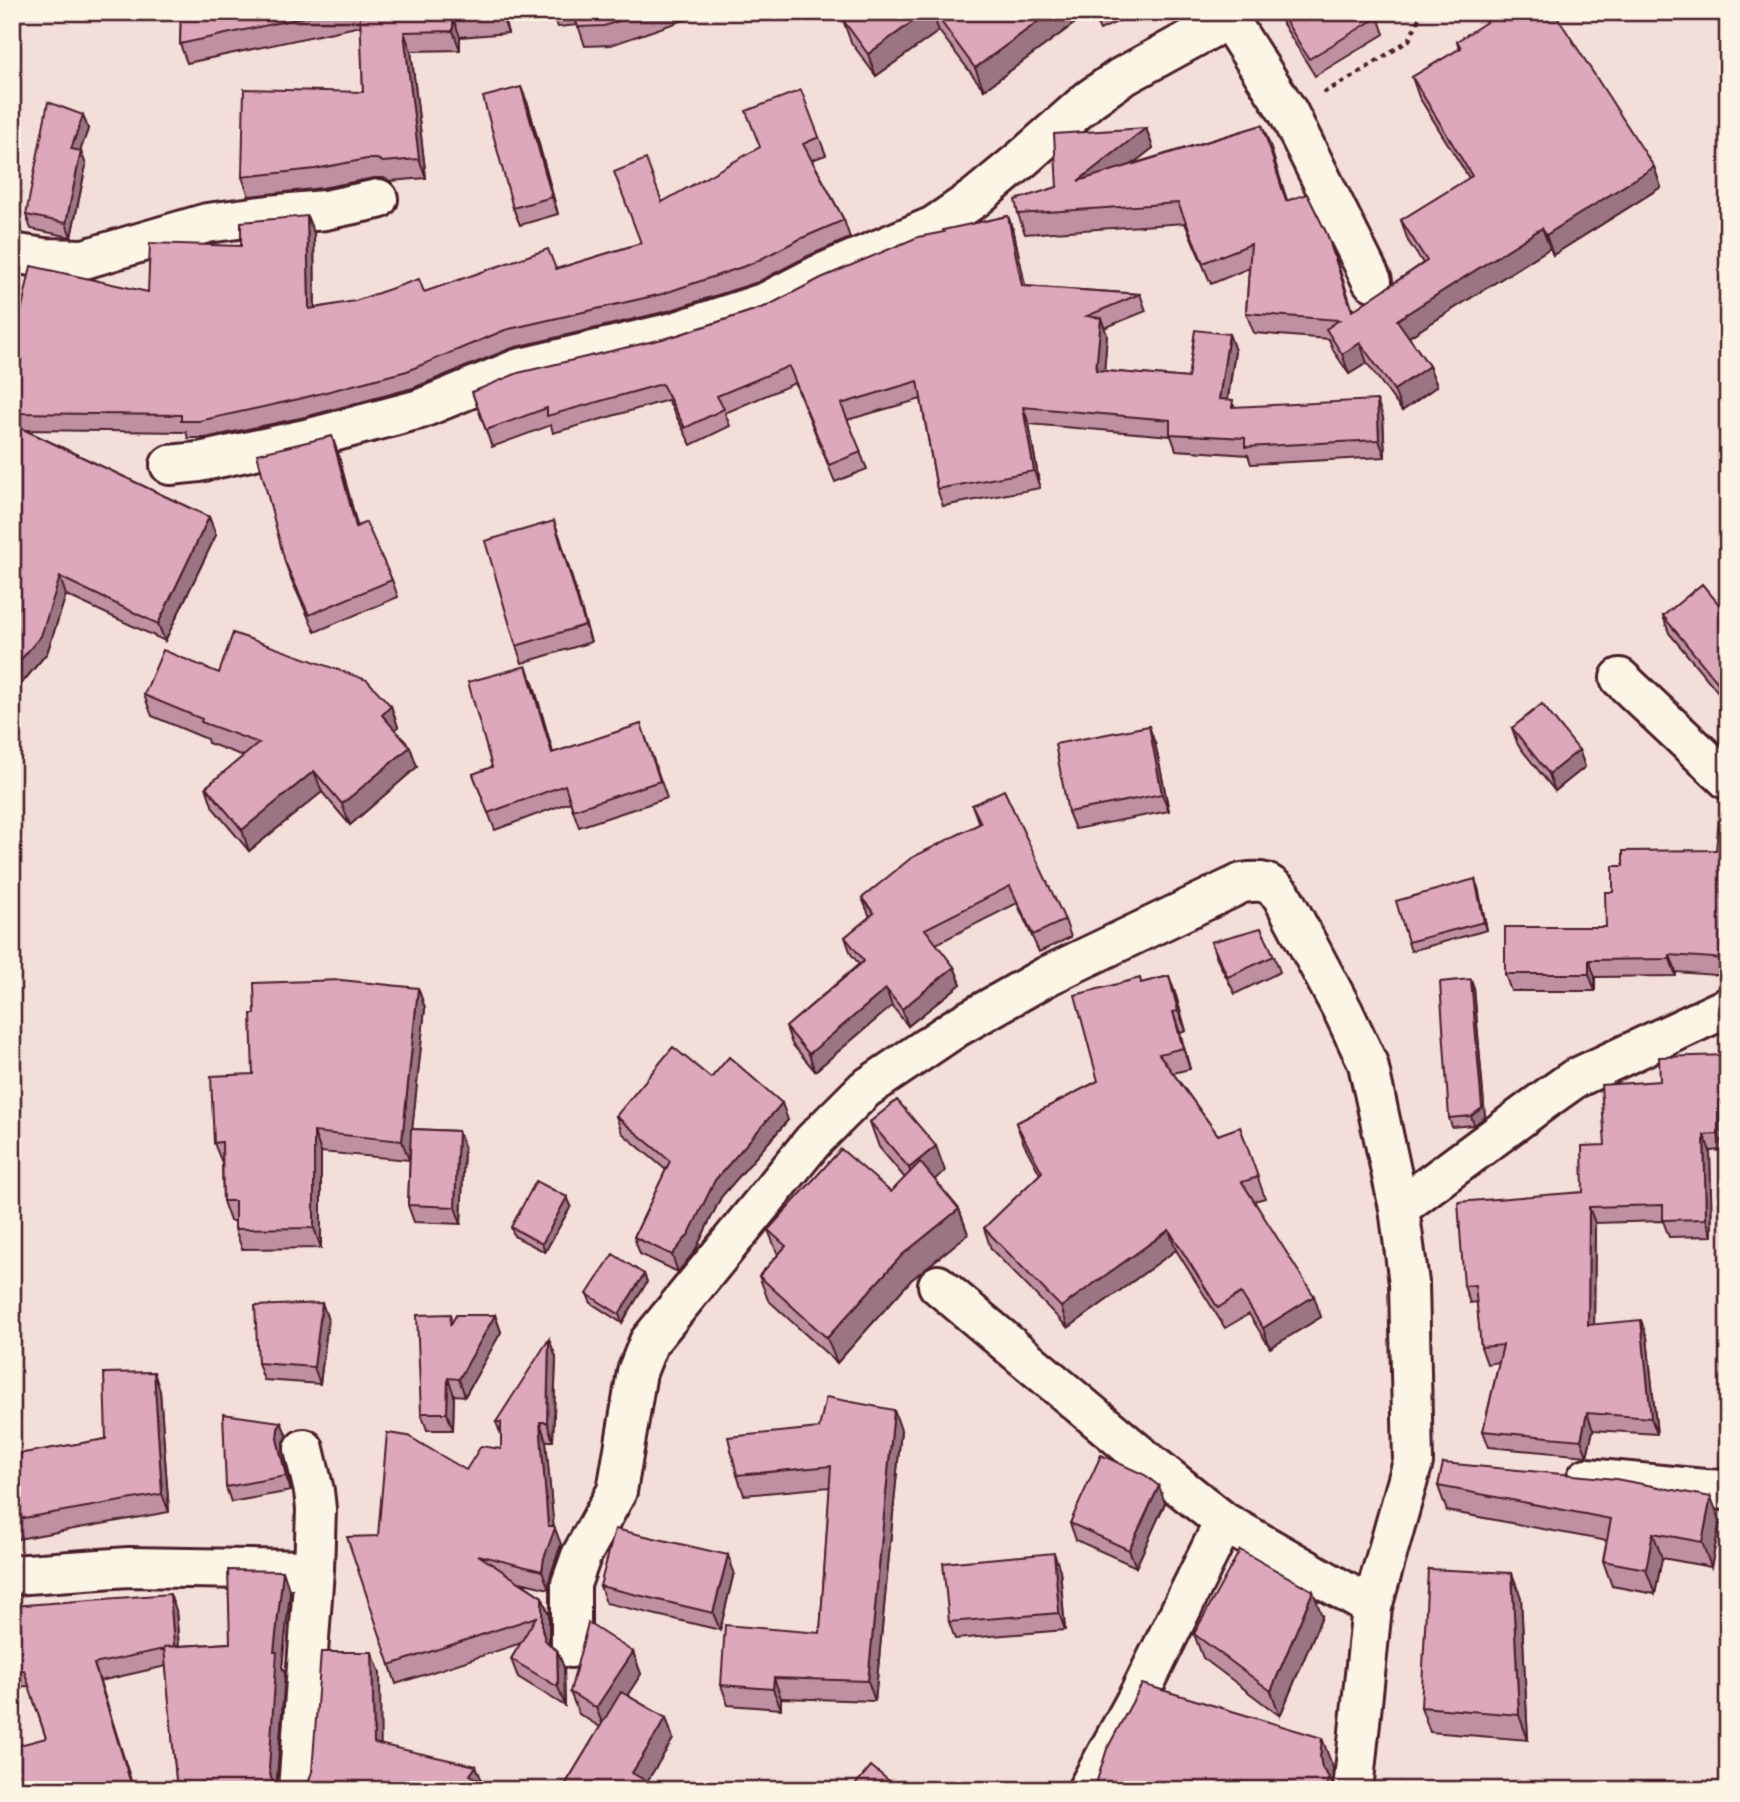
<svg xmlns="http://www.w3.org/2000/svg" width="1740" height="1802" font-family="Caveat,sans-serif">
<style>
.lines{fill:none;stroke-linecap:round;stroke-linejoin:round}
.minor-casing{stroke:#4a1f2b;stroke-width:44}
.path{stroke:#4a1f2b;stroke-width:4.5;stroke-dasharray:5 5;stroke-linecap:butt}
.minor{stroke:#fcf5e5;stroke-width:38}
.wall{fill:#be90a2;stroke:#4a1f2b;stroke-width:2}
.shaded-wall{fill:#9b7584;stroke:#4a1f2b;stroke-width:2}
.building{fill:#dda7bc;stroke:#4a1f2b;stroke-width:2}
</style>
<rect width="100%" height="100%" fill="#f3ded9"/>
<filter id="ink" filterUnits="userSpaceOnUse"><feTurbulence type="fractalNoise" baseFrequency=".0143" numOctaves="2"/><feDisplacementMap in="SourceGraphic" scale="14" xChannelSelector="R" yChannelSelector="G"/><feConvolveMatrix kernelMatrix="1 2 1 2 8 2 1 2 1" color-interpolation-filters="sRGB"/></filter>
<g filter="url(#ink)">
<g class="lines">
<defs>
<path id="minor" d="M1224,12l64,100 84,169
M12,253l32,5 40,1 123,-36 62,-8 56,-5 53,-11
M170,465l29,-3 111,-24 110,-29 97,-40 157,-37 92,-30 52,-27 116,-49 41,-28 46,-38 69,-61 30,-21 108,-59
M1620,678l108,102
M1399,1208l144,-107 31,-22 154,-72
M938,1285l202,170 84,67 148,85
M1587,1478l117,11 24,1
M12,1575l117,-8 185,3
M571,1648v-64l10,-28 36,-65 20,-119 12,-30 164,-201 52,-52 92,-62 90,-51 195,-93c20,-3 27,-2 40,13l62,117 24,51 31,144 10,75 4,179 -41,145 -19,183
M298,1790l16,-220 2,-61 -2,-18 -10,-42
M1087,1790l54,-99 83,-169"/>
</defs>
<use href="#minor" class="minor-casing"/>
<path class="path" d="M1323,93l31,-17 55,-36 13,-28"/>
<use href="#minor" class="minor"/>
</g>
<path class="wall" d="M181,12h321l6,21 -48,4v13l-49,1 15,127 -36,3 -6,-3h-10l-52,10 -73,8 -7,-19 121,-85 -2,-66 -174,37 -7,-19z
M552,12h135l3,6 -79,27 -26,1 -7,-21 -20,2z
M853,12h237l-106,78 -45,-59 -63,45 -25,-34 -8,-22z
M1091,12h47l-38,18z
M1279,12h96l3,5 6,17 -69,42 -32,-52z
M1457,41l197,126 7,20 -108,68 -3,-7 -141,89 20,29 8,20 -35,25 -35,-48 -18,11 -16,-24 -4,-11 -75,-6 -8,-20 3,-45 -38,16 -26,-61 -160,11 -7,-20 128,-86 7,20 -21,16 130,-39 25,75 48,55 18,56 70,-48 -15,-22 -7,-21 68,-42 -50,-81 -7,-20 47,-28z
M528,104l30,110 -38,11 -7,-17z
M83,115l5,14 -8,22 6,14 -15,72 -40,-8 -5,-14z
M819,137l7,18 -14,5 32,60 6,18 -42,18 -50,26 -90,29 -156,37 -99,40 -108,29 -100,21h-17l-2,-6 -161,-2 184,87 7,18 -51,106 -99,-46 -19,58 -35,42v-384l9,1 127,-20 93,-46 73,-13 1,75 109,-16 132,-23 85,-26 21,-41z
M1008,216l6,17 11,53 115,8 6,17 -42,17 3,7 -3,36 84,7 41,-44 6,17 -7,48 7,8 148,10 2,40 -134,7 -3,-9 -72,-5 -5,-14 -142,-12 11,64 -97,18 -6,-17 -16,-90 -74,21 20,49 -32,13 -40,-99 -70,30 5,13 -39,19 -23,-45 -115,33 -2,-8 -59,22 -20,-55 203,-56 92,-30 177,-74z
M338,453l19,73 35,54 6,17 -83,35 -24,-53 -6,-17z
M554,521l6,17 31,104 -69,21 -6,-17z
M1728,615v89l-59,-71 -6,-17z
M219,673l172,33 7,21 -3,3 15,17 7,20 -67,58 -28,-33 -73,59 -36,-43 -7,-21 38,-31 -36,-13 -1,-4 -55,-23 -8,-21z
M533,683l20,70 88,-29 26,74 -88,29 -9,-25 -75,28 -22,-56 19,-7z
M1512,728l67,22 6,17 -30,24 -37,-46z
M1155,743l14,68 -94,18 -7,-17z
M972,805l93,115 6,17 -32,15 -22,-49 -81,41 18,23 7,17 -53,42 -16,-20 -77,65 -23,-27 -6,-17 73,-63 -8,-10 -6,-17 25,-20 -8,-19 117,-74z
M1728,819v157l-52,-4v4l-81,1v14h-84l-6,-17 101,-47 7,-35 10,-26 93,-16z
M1478,888l9,42 -76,21 -3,-9z
M1211,942l63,14 6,16 -45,22 -18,-35z
M1169,976l7,20 10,35 -6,2 10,36 -17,4 45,62 22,-8 25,71 -11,3 67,116 -51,31 -21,-34 -24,14 -49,-78 -108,78 -77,-79 -7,-21 56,-54 -16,-30 -8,-21 82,-42 43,-98z
M418,988l7,20 -13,121 46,2 6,17 -3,76 -47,-2 -6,-17 2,-53 -1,8 -88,-8v96l-79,1 -7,-20v-8h-5l-7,-20 -1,-38 -8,-20 39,-69 2,-60z
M1474,988l11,129 -11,8 -22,2 -3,-9z
M1728,1055v62h-4v33l-14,1 2,85 -43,1 -6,-16 -68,2 -1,102 53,12 10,97 -64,-4 -6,26 -98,-9 -6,-16 16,-69 -12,2 -6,-17 -4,-45 -7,1 -6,-17 119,-94 22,-47 55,-64z
M711,1078l77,42 -67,77 -26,54 -17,21 -38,-18 -6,-17 32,-67 -44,-37 -6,-17z
M870,1122l75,49 -11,8 25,30 9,25 -57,46 -74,83 -69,-63 -9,-24 19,-21 -10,-25 123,-38 14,-14 -26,-31z
M567,1197l4,9 -26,46 -31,-16 -3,-9z
M644,1274l3,8 -25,41 -31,-20 -4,-9z
M322,1303l6,17 -8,64 -56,-4 -6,-17z
M495,1315l6,17 -36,64 -11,-1 -1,35h-26l-6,-17 32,-93z
M556,1357l-3,84h-7l7,85h1l7,21 -11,30 -1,12 -29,-7 22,15 7,18v29l4,4 4,2 7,18 1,38 -47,-29 -7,-18 10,-16 -125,41 -6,-19 -12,-129 88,-66 35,-21v-14l-5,-13z
M160,1391l9,121 -157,28v-85l94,-16z
M281,1422l6,15 -4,6v10l8,38 -60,11 -5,-15z
M901,1430l-26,271 -94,-3v11l-53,-4 -7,-20 99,-52 10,-146 -86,8 -7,-20z
M1438,1486l282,35 -9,46 -49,-9 -7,36 -43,-8 -9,-25 4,-20 -160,-30z
M1165,1503l-29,64 -60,-27 -6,-17z
M1060,1570l5,60 -110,9 -6,-17z
M734,1572l-14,58 -114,-27 -6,-17z
M290,1592l-8,75 3,6 -9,113 -99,4 -11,-124 -66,15 -54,57 -17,-52 -17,1v-81l164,4 3,36 51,-3z
M1521,1598l7,142 -98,-8 -9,-25z
M1322,1616l-42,100 -77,-58 -9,-24z
M633,1652l8,22 -14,21 39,23 7,21 -26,42 -85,9 38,-63 -21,-13 -9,-22z"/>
<path class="shaded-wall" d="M500,12h2l6,21z
M926,12h6l7,19 -63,45 -8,-22z
M1051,12h39l-106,78 -9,-22z
M453,18l7,19v13l-7,-19z
M404,32l7,19 15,127 -7,-19z
M521,87l7,17 30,110 -6,-17z
M83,115l5,14 -12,34 -5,-14z
M1262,125l8,20 23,76 -7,-20z
M1146,128l7,20 -68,53 -7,-20z
M81,151l5,14 -15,72 -5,-14z
M1654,167l7,20 -108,68 -7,-20z
M307,216l7,17 1,93 -6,-17z
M1008,216l6,17 15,70 -7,-17z
M1542,228l8,20 -146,92 -7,-20z
M1101,318l6,17 -4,52 -7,-17z
M1229,334l6,17 -10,65 -6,-17z
M1360,343l7,20 -18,11 -7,-20z
M1429,366l8,20 -35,25 -8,-21z
M1377,400l6,17 2,40 -6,-17z
M1023,407l6,17 11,64 -6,-17z
M332,436l6,17 24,91 -6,-17z
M209,517l7,18 -51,106 -7,-17z
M554,521l6,17 31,104 -6,-17z
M60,577l6,18 -19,58 -35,42v-25z
M526,666l7,17 25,87 -6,-17z
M391,706l7,21 -9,9 -7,-21z
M1149,726l6,17 14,68 -7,-17z
M410,747l7,20 -67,58 -8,-21z
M1579,750l6,17 -30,24 -6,-17z
M314,771l8,21 -73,59 -7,-21z
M1475,879l3,9 9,42 -3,-8z
M1670,955l6,17v4l-6,-17z
M1589,960l6,17v14l-6,-17z
M954,967l7,17 -53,42 -6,-17z
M1169,976l7,20 10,35 -8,-20z
M1471,979l3,9 11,129 -11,8 -3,-9z
M418,988l7,20 -16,152 -7,-19z
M886,989l6,17 -77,65 -6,-17z
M1173,1012l7,21 10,36 -7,-21z
M1718,1101l6,16v33l-6,-16z
M782,1103l6,17 -67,77 -26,54 -17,21 -6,-17 43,-75z
M458,1131l6,17 -3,76 -6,-17z
M314,1132l7,20v96l-7,-20z
M1704,1135l6,16 2,85 -6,-17z
M936,1146l9,25 -27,22 -9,-25z
M567,1197l4,9 -26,46 -3,-8z
M1589,1207l6,16 -1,119 -6,-17z
M959,1209l9,25 -57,46 -74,83 -10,-25 75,-83z
M1169,1230l7,20 -108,78 -7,-21z
M644,1274l3,8 -25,41 -3,-9z
M1314,1296l7,21 -51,31 -7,-20z
M322,1303l6,17 -8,64 -6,-17z
M495,1315l6,17 -36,64 -6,-17z
M1641,1320l6,17 10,97 -6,-16z
M549,1339l7,18 -3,84 -6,-19z
M154,1372l6,19 9,121 -7,-18z
M448,1378l6,17 -1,35 -6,-17z
M894,1410l7,20 -26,271 -7,-20z
M1587,1413l6,17 -6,26 -6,-16z
M281,1422l6,15 -4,6v10l8,38 -5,-15 -9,-37 1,-10z
M540,1422l6,19 8,89v-4l7,18 -11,33 -1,12 -7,-18 6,-45z
M1159,1486l6,17 -29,64 -7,-17z
M1711,1497l9,24 -9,46 -9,-25z
M1653,1533l9,25 -7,36 -9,-25z
M1054,1553l6,17 5,60 -6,-17z
M728,1555l6,17 -14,58 -7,-17z
M283,1571l7,21 -8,75 3,6 -9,117 -5,-12 -2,-10 5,-116z
M1512,1573l9,25 7,142 -9,-25z
M1313,1591l9,25 -42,100 -9,-25z
M170,1594l6,16 4,53 -6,-17z
M542,1597l7,18v33l-4,-8 -3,-11z
M557,1650l7,18 1,38 -7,-19z
M372,1652l8,21 1,91 -7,-21z
M633,1652l8,22 -36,56 -9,-22z
M94,1664l6,17 34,109h-1z
M774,1678l7,20v11l-8,-20z
M666,1718l7,21 -31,51 -10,-17z
M1322,1738l11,30 -1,17 1,5h-8l-5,-33z
M476,1766l8,20 -14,-11z"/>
<path class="building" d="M181,12h147l-148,32z
M360,12h140l1,2 -48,4v13l-49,1 15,127 -36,3 -6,-3h-10l-52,10 -73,8 2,-88 119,3z
M573,12h72l-41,14 -26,1z
M853,12h73l-58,42 -25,-34z
M934,12h117l-76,56z
M1280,12h95l3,5 -69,42z
M1502,12h52l100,155 -108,68 -4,-7 -145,92 32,46 -35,24 -34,-47 -18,11 -16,-25 13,-9 -93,-7 5,-69 -48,19 -25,-60 -160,11 -3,-14 42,-13 -3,-53 92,-6 -68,53 184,-56 24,76 21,-7 20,40 25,77 75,-50 -26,-41 71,-44 -60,-99 49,-29 -4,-7z
M521,87l31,110 -39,11 -30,-111z
M801,90l18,47 -16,7 41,76 -42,18 -51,26 -89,30 -157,36 -98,41 -108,28 -100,22h-18v-6l-169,-2v-102l9,1 10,-46 117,26 2,-49 91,3v-24l66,-6 2,93 46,-8 64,-22 5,13 124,-43 8,20 85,-26 -27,-71 32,-13 16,43 98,-55 -14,-36z
M48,102l35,13 -12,34 10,2 -15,72 -40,-8z
M1008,216l14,70 118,8 -53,22 14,2 -5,52 92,8 7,-48 34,4 -10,65 14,1 -1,7 145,-7 2,40 -134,7v-9l-75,-4v-14l-147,-13 11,64 -97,18 -19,-108 -77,23 20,48 -32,13 -40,-99 -72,30 7,13 -39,19 -23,-44 -115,32v-8l-61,22 -14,-38 46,-19 157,-37 92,-30 54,-28 97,-41 26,-5 -1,-2z
M12,424l197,93 -51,107 -98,-47 -19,59 -29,34z
M332,436l24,91 10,-5 26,58 -83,35 -24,-53 -28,-108z
M554,521l31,104 -69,21 -31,-105z
M1702,584l26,31v80l-65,-79z
M233,633l134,47 24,26 -9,9 28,32 -68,57 -28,-33 -72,59 -36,-43 53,-44 -58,-21 1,-3 -58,-24 19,-45 56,23z
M526,666l26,87 89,-29 19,57 -87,29 -8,-25 -77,28 -15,-39 19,-7 -24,-85z
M1542,704l37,46 -30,24 -37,-46z
M1149,726l13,68 -94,18 -13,-68z
M1004,790l61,130 -32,15 -23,-49 -85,43 29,38 -52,42 -16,-20 -77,65 -23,-27 78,-66 -19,-24 29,-24 -12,-15 49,-40 70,-35 -9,-18z
M1719,818l9,1v140l-58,-4v4l-81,1v14h-84v-47h101l-1,-35h8v-26h10v-15l93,-1z
M1475,879l9,43 -76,20 -12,-41z
M1261,928l13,28 -46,21 -17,-35z
M1169,976l9,35 -5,1 10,36 -24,6 59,81 22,-8 18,50 -16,5 72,114 -51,32 -22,-35 -23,15 -49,-78 -108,77 -77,-79 58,-56 -26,-49 82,-42 -23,-86 65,-17 1,5z
M1471,979l11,129 -11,8 -22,2 -9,-136z
M341,980l77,8 -16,153 -88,-9v96l-79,1v-28h-12l-1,-59 -8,1 -3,-67 42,-2 -2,-60h4l-1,-31z
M673,1047l38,31 18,-21 53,46 -67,77 -26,54 -17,21 -38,-18 36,-76 -54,-45z
M1728,1055v46h-10v33l-14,1 2,84 -43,1v-15l-74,2 -1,118 53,-5 10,98 -64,-5 -6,27 -98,-9 20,-86 -22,2 -6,-62 -11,1 -6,-84 125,-10 -1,-46 23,-1 -4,-60 59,-4 -1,-24z
M897,1100l39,46 -27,22 -39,-46z
M411,1129l47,2 -3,76 -47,-2z
M841,1149l50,43 29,-30 39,47 -57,46 -75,83 -68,-62 27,-30 -18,-16z
M536,1181l31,16 -25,47 -31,-17z
M613,1254l31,20 -25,40 -32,-20z
M322,1303l-8,64 -56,-4 -3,-57z
M451,1314l-1,12 6,-11h39l-36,64 -11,-1 -1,35h-26l-4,-98z
M549,1339l-2,83h-7l8,104h6l1,2 -11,30 -2,13 -64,-16 64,42v32l3,11 8,8 4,2 1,37 -47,-28 25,-42 -146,48 -43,-128 31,-1 9,-103 21,3 58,34 15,-24 20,3v-27h-5z
M154,1372l8,122 -150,26v-65l94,-16 -2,-66z
M826,1397l68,13 -26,271 -94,-3 -1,11 -52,-4 4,-60 95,8 11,-167 -94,9 -9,-38 91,-9z
M223,1414l58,8 -3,7 -1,10 9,37 -60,11z
M1101,1455l44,20 14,11 -30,64 -59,-27z
M1443,1463l173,16 95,18 -9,45 -49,-9 -7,36 -43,-8 8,-42 -173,-33z
M615,1529l113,26 -15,58 -113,-27z
M1240,1550l73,41 -42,100 -77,-57z
M1054,1553l5,60 -110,9 -6,-59z
M1428,1569l84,4 7,142 -98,-8z
M228,1570l55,1 -9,81h3l-8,116 2,10 7,9 6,3h-107l-13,-143 66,-4z
M170,1594l4,52 -10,1v2l-70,15 39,126h-121v-43l34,-9 -22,-68 -12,1v-65z
M588,1623l45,29 -37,56 -26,-16z
M321,1652h51l2,91 102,23 -6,9 27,15h-199l10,-8 4,-10z
M1142,1684l180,54 -2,19 2,11 7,9 -4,13h-231l13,-41z
M621,1692l45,26 -34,55 30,17h-100z
M871,1766l29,24h-49z"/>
</g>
<rect width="1740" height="1802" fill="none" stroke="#fcf5e5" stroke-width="42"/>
<rect x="21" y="21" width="1698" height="1760" fill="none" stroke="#4a1f2b" stroke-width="2.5" filter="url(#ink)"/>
</svg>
